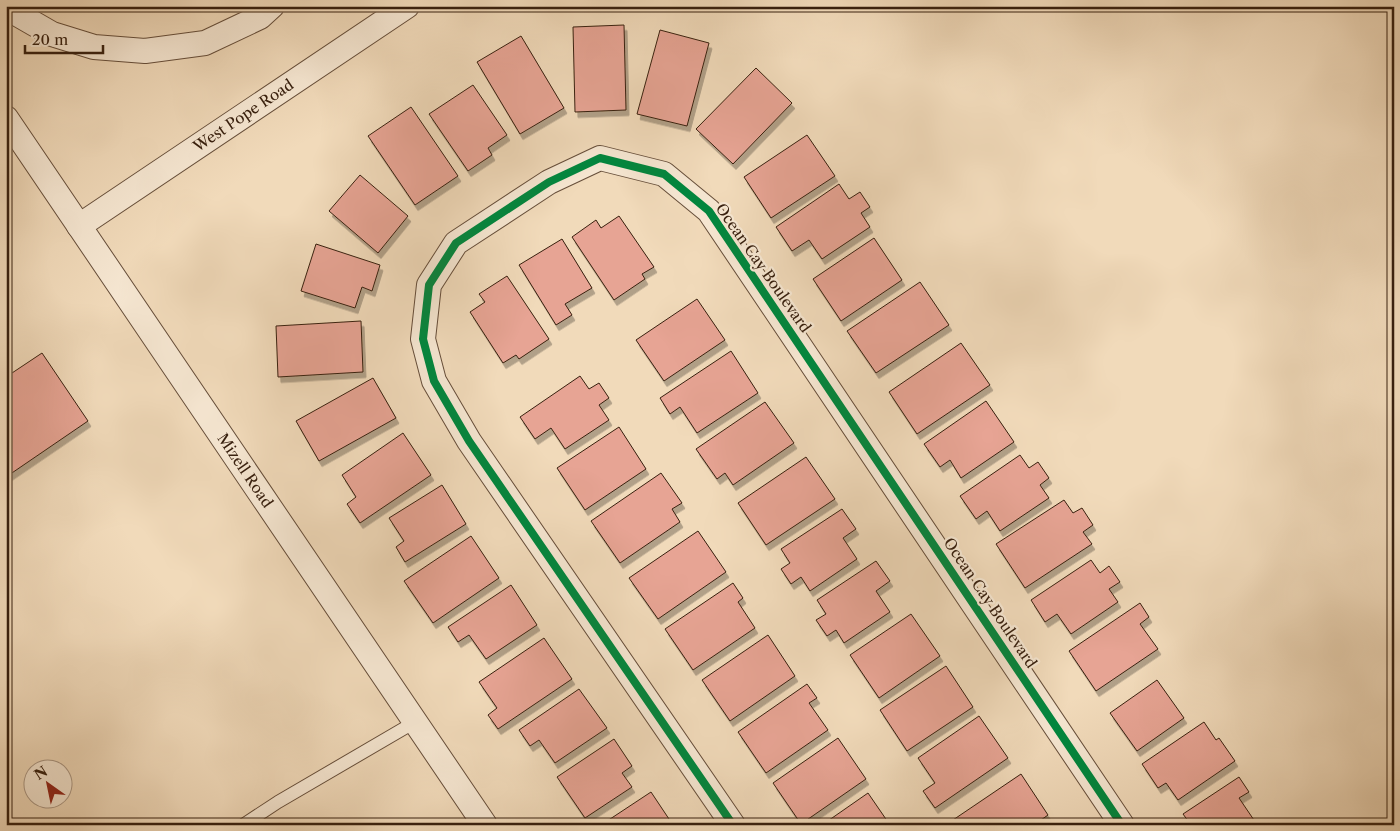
<svg xmlns="http://www.w3.org/2000/svg" width="1400" height="831" font-family="'Libre Caslon Text',serif">
<style>
.building{fill:#e7a494;stroke:#38200f;filter:url(#shadow)}
.lines{fill:none;stroke-linecap:round;stroke-linejoin:round}
.service-casing{stroke:#664e3a;stroke-width:14}
.minor-casing{stroke:#664e3a;stroke-width:26}
.service{stroke:#f6e7d2;stroke-width:12}
.minor{stroke:#f6e7d2;stroke-width:24}
.cycleway-casing{stroke:#f6e7d2;stroke-width:11}
.cycleway{stroke:#00873e;stroke-width:8}
.labels{text-anchor:middle;stroke-width:4.5;stroke-linejoin:round;paint-order:stroke}
.street-label{font-size:15px;fill:#38200f;stroke:#f6e7d2}
</style>
<defs>
<filter id="shadow"><feDropShadow dx="3" dy="5.5" stdDeviation="0" flood-color="#0004"/></filter>
</defs>
<rect width="100%" height="100%" fill="#f1daba"/>
<filter id="stains"><feTurbulence type="fractalNoise" baseFrequency=".004" numOctaves="4"/><feColorMatrix values="0 0 0 0 .2 0 0 0 0 .09 0 0 0 0 .02 0 0 0 .5 -.17"/></filter>
<radialGradient id="worn" r=".72"><stop offset=".6" stop-color="#630" stop-opacity="0"/><stop offset="1" stop-color="#630" stop-opacity=".3"/></radialGradient>
<path class="building" d="M624,25l2,85 -51,2 -2,-85z
M660,30l49,13 -22,83 -50,-12z
M521,36l43,72 -44,26 -43,-72z
M756,68l36,35 -59,61 -37,-35z
M473,85l34,50 -19,13 4,7 -24,16 -39,-57z
M411,107l47,69 -43,29 -47,-69z
M807,135l28,41 -64,42 -27,-41z
M360,175l48,41 -30,37 -49,-42z
M839,184l10,15 11,-7 10,15 -9,6 9,14 -48,32 -13,-19 -17,11 -16,-24z
M619,216l35,51 -12,7 3,5 -31,21 -42,-63 24,-17 5,8z
M874,238l28,42 -61,41 -28,-42z
M562,239l30,49 -27,16 7,11 -16,10 -37,-60z
M316,244l64,21 -8,26 -10,-4 -7,21 -54,-17z
M507,276l42,63 -30,20 -3,-4 -13,8 -33,-51 15,-10 -6,-8z
M920,282l29,43 -73,48 -29,-42z
M697,299l28,41 -61,41 -28,-41z
M361,321l2,51 -85,5 -2,-51z
M961,343l29,42 -73,49 -28,-42z
M731,351l27,42 -61,40 -17,-26 -10,7 -10,-16z
M42,353l46,68 -82,56v-100z
M580,376l9,13 10,-6 10,15 -10,7 10,15 -44,29 -14,-21 -16,11 -15,-22z
M373,378l23,40 -77,43 -23,-40z
M986,401l28,41 -53,36 -11,-18 -10,7 -16,-23z
M765,402l29,41 -61,42 -8,-12 -8,6 -21,-30z
M619,427l27,42 -61,41 -28,-42z
M403,433l28,42 -71,48 -13,-19 9,-7 -14,-22z
M1020,455l9,13 9,-6 11,16 -9,7 9,13 -49,33 -13,-20 -11,8 -16,-23z
M806,457l29,42 -69,46 -28,-42z
M661,473l21,30 -10,6 8,13 -60,41 -29,-42z
M442,485l24,39 -61,38 -9,-15 8,-6 -15,-23z
M1064,500l9,13 9,-5 11,17 -10,7 9,12 -67,44 -29,-44z
M842,509l14,20 -13,9 14,21 -47,32 -9,-14 -10,7 -10,-15 9,-6 -9,-14z
M698,531l28,41 -68,47 -29,-41z
M471,536l28,42 -66,45 -29,-42z
M1091,560l9,13 9,-7 11,16 -11,7 9,13 -47,32 -14,-20 -12,8 -14,-22z
M876,561l14,20 -14,10 14,21 -46,31 -8,-13 -9,6 -11,-16 10,-6 -9,-14z
M733,583l10,15 -5,4 17,26 -62,42 -28,-41z
M511,585l26,40 -51,34 -17,-24 -11,7 -10,-15z
M1140,603l9,14 -9,7 18,25 -62,42 -27,-40z
M911,614l29,42 -61,42 -29,-43z
M768,635l27,41 -65,45 -28,-41z
M544,638l28,41 -74,50 -10,-14 9,-7 -18,-26z
M946,666l27,41 -66,44 -27,-41z
M1157,680l27,38 -47,33 -27,-38z
M807,684l10,14 -8,5 19,27 -62,43 -28,-41z
M579,689l28,39 -52,35 -16,-23 -9,6 -11,-16z
M979,716l29,42 -73,50 -12,-17 12,-8 -17,-25z
M1204,722l12,18 3,-2 16,23 -57,39 -12,-17 -8,5 -16,-24z
M838,738l28,41 -65,45 -28,-41z
M614,739l18,27 -10,7 10,14 -47,31 -28,-41z
M1021,774l27,41 -14,10h-82l-2,-3z
M1239,777l10,15 -10,6 17,25 -3,2h-62l-8,-11z
M651,792l22,33h-72z
M868,793l22,32h-68z"/>
<g class="lines">
<defs>
<path id="service" d="M243,825l35,-23 137,-80"/>
<g id="minor">
<path d="M9,6l10,9 33,19 42,13 51,4 60,-8 55,-26 12,-11"/>
<path id="s1" d="M6,118l479,707"/>
<path id="s2" d="M79,226l328,-220"/>
<path d="M733,825l-264,-384 -35,-60 -11,-42 6,-54 27,-42 93,-61 51,-24 64,16 45,37 413,614"/>
</g>
</defs>
<use href="#service" class="service-casing"/>
<use href="#minor" class="minor-casing"/>
<use href="#service" class="service"/>
<use href="#minor" class="minor"/>
<defs>
<path id="cycleway" d="M733,825l-264,-384 -35,-60 -11,-42 6,-54 27,-42 93,-61 51,-24 64,16 45,37 413,614"/>
</defs>
<use href="#cycleway" class="cycleway-casing"/>
<use href="#cycleway" class="cycleway"/>
</g>
<g class="labels">
<g class="street-label">
<text dy="5" stroke="none"><textPath href="#s2" startOffset="198">West Pope Road</textPath></text>
<text transform="translate(763 268) rotate(55)" y="5">Ocean Cay Boulevard</text>
<text dy="5" stroke="none"><textPath href="#s1" startOffset="426">Mizell Road</textPath></text>
<text transform="translate(990 603) rotate(56)" y="5">Ocean Cay Boulevard</text>
</g>
</g>
<rect width="1400" height="831" fill="none" stroke="#f1daba" stroke-width="25"/>
<rect x="8" y="8" width="1385" height="816" fill="none" stroke="#38200f" stroke-width="2.5"/>
<rect x="12" y="12" width="1375" height="806" fill="none" stroke="#38200f"/>
<g transform="translate(48 784) rotate(327)"><circle r="24" fill="#f6e7d2" stroke="#aa9784"/>
<path d="M0-4L9 19L0 12L-9 19Z" fill="#8f2418"/>
<text y="-8" font-size="14" font-weight="bold" text-anchor="middle" fill="#38200f">N</text>
</g>
<path d="M25 45v8h78v-8" fill="none" stroke="#38200f" stroke-width="2.5"/>
<text x="32" y="45" font-size="15" fill="#38200f" stroke="#f6e7d2" stroke-width="4" paint-order="stroke">20 m</text>
<rect width="100%" height="100%" filter="url(#stains)"/>
<rect width="100%" height="100%" fill="url(#worn)"/>
</svg>
